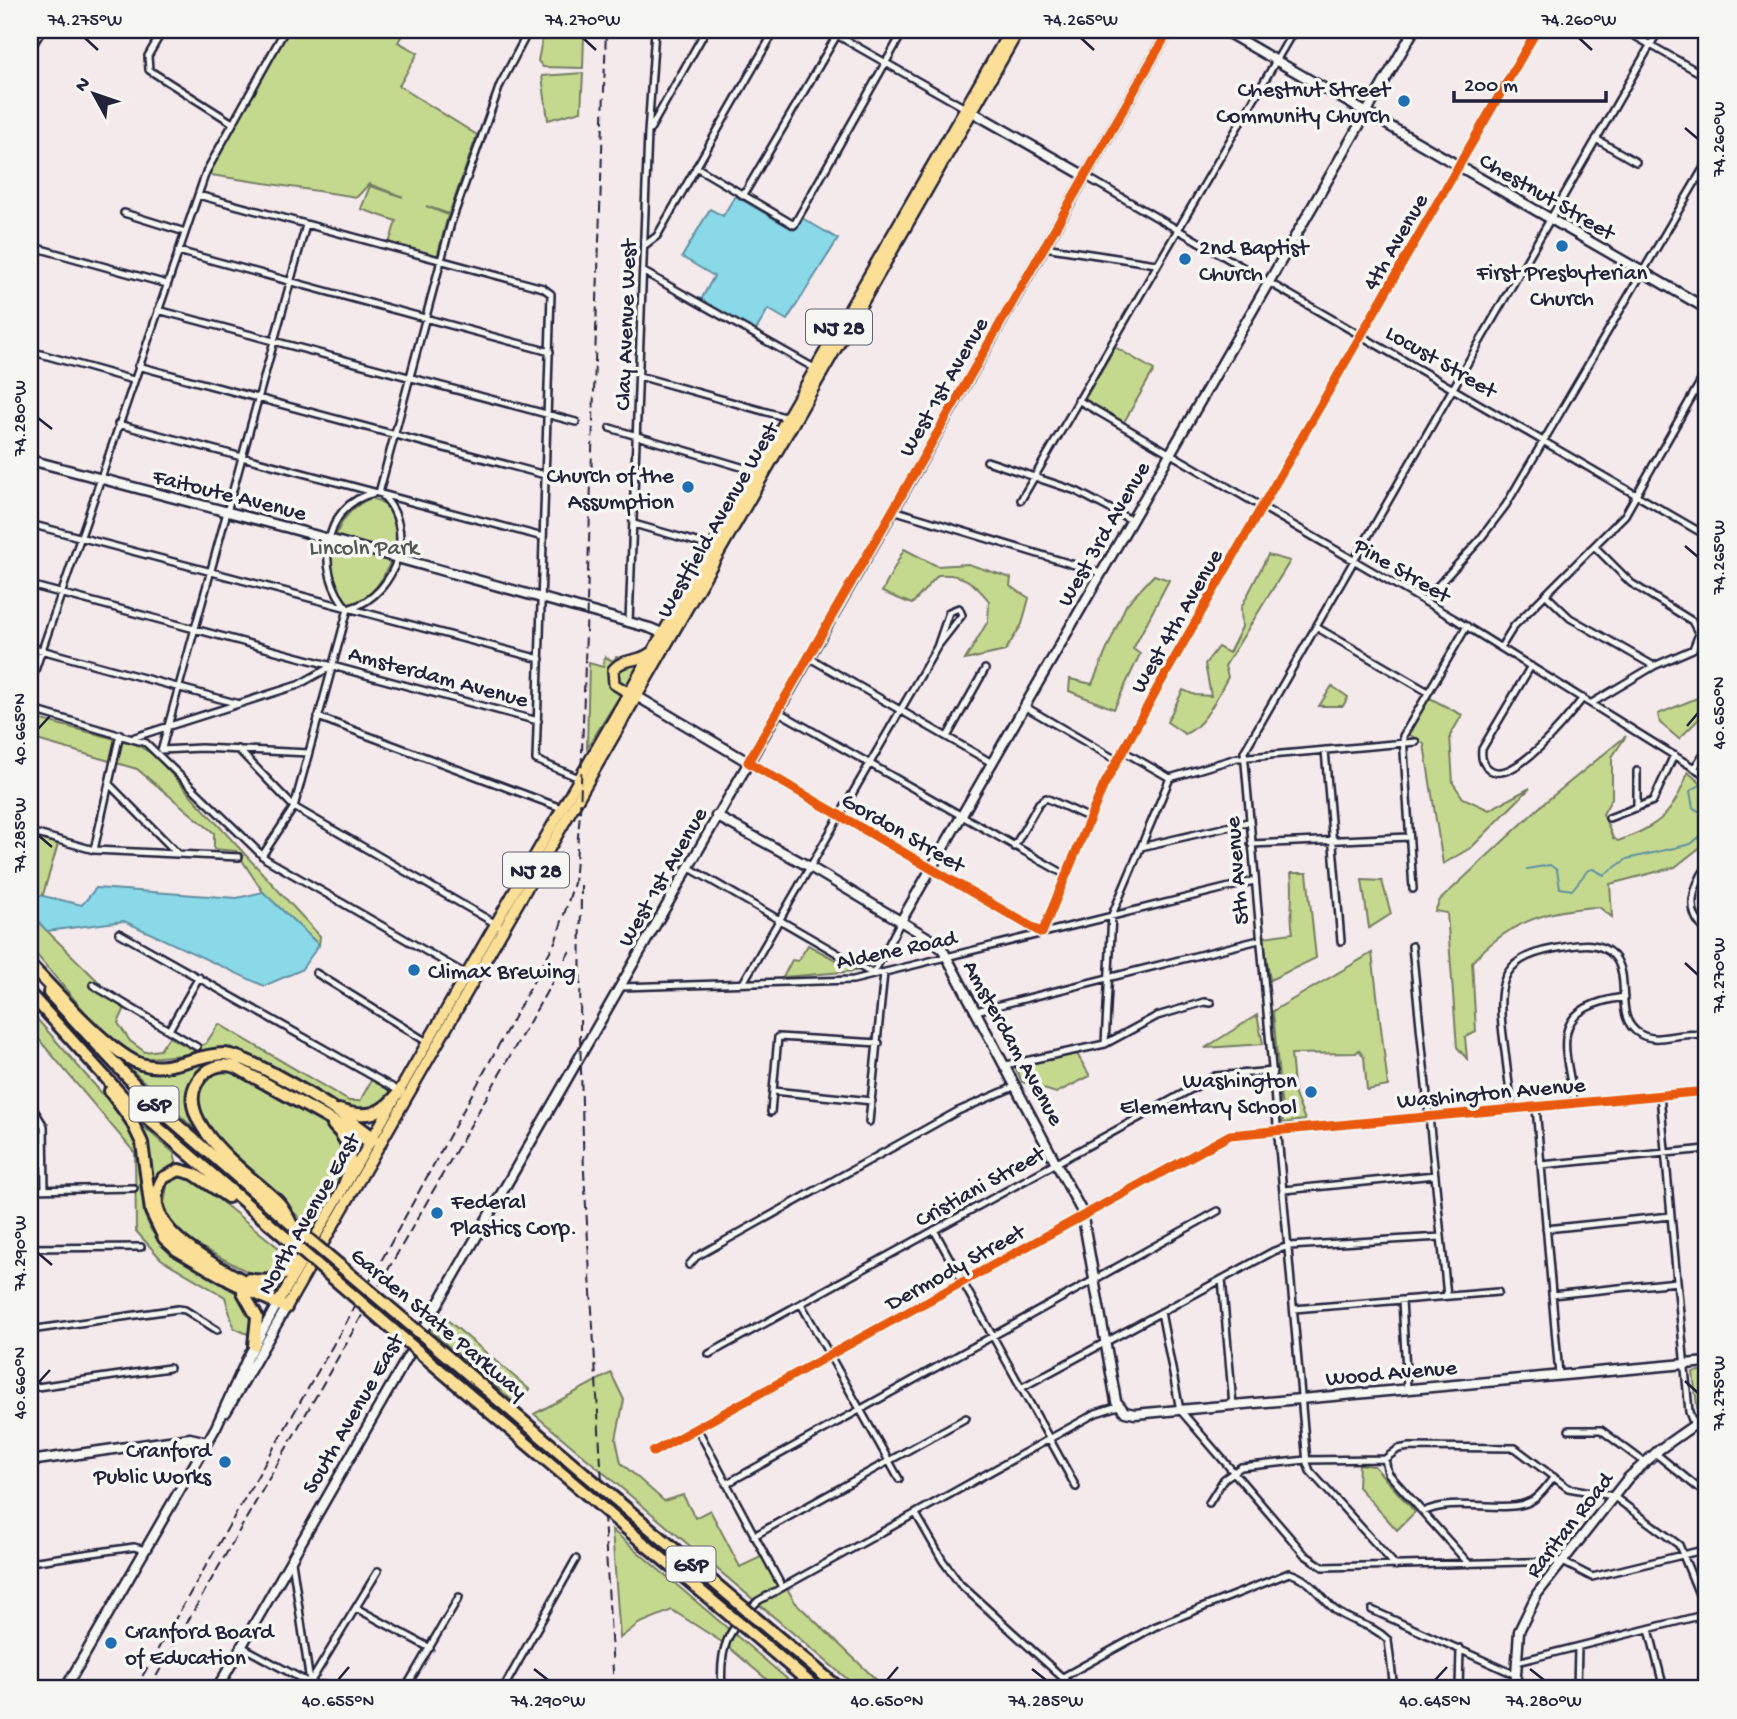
<svg xmlns="http://www.w3.org/2000/svg" width="1737" height="1719" font-family="'Gochi Hand',sans-serif">
<style>
.green{fill:#c5d98e;stroke:#747e64;stroke-width:2}
.water{fill:#8ad9e8;stroke:#6090a3;stroke-width:2}
.lines{fill:none;stroke-linecap:round;stroke-linejoin:round}
.stream{stroke:#6090a3;stroke-width:2}
.street-casing{stroke:#22223b;stroke-width:10}
.secondary-casing{stroke:#22223b;stroke-width:13}
.primary-casing{stroke:#22223b;stroke-width:14}
.highway-casing{stroke:#22223b;stroke-width:16}
.street{stroke:#f6f6f2;stroke-width:5}
.secondary{stroke:#f6f6f2;stroke-width:8}
.primary{stroke:#fbdf96;stroke-width:9}
.highway{stroke:#fbdf96;stroke-width:10}
.rail{stroke:#22223b;stroke-width:2;stroke-dasharray:10 5;stroke-linecap:butt}
.highway-bridge-casing{stroke:#22223b;stroke-width:16;stroke-linecap:butt}
.highway-bridge{stroke:#fbdf96;stroke-width:10}
.cycleway-casing{stroke:#f6f6f2;stroke-width:13}
.cycleway{stroke:#e8590c;stroke-width:9}
.ticks{fill:none;stroke:#22223b;stroke-width:2.5}
.poi-dot{fill:#1f6fb2;stroke:#f6f6f2;stroke-width:2.5}
.labels{text-anchor:middle;stroke-width:7;stroke-linejoin:round;paint-order:stroke}
.shield{fill:#f6f6f2;stroke:#626272;stroke-width:2}
.shield-label{font-size:21px;font-weight:bold;fill:#22223b}
.poi-label{font-size:23px;fill:#22223b;stroke:#f6f6f2;text-anchor:end}
.street-label{font-size:23px;fill:#22223b;stroke:#f6f6f2}
.park-label{font-size:23px;fill:#535954;stroke:#f6f6f2}
.neatline{fill:none;stroke:#22223b;stroke-width:2.5}
.ticks-label{font-size:18px;text-anchor:middle;fill:#22223b}
</style>
<rect width="100%" height="100%" fill="#f4e9eb"/>
<filter id="ink" filterUnits="userSpaceOnUse"><feTurbulence type="fractalNoise" baseFrequency=".0143" numOctaves="2"/><feDisplacementMap in="SourceGraphic" scale="14" xChannelSelector="R" yChannelSelector="G"/><feConvolveMatrix kernelMatrix="1 2 1 2 8 2 1 2 1" color-interpolation-filters="sRGB"/></filter>
<g filter="url(#ink)">
<path class="green" d="M284,30h121l-7,12 20,11 -19,33 78,49 -28,79 -23,-8 22,9 -11,42 -48,-13 7,-23 -35,-12 9,-23 33,11 -34,-13 -12,13 -153,-23z
M544,30h27l13,7 -1,31 -40,-1 -5,-6z
M583,73l-2,38 -33,9 -6,-44z
M1115,347l39,23 -30,52 -39,-23z
M371,498c63,16 -8,139 -32,96 -18,-34 -4,-82 32,-96z
M904,549l33,17 31,-2 43,14 -1,8 19,12 -7,26 -17,27 -40,9 23,-39 1,-20c-15,-19 -27,-28 -51,-26l-26,29 -30,-12z
M1268,555l22,6 -65,105 3,11c-11,19 -22,48 -43,57l-18,-12 16,-32 12,5 16,1 -6,-32 13,-17 11,6 13,-26 -1,-19z
M1154,575l15,5 -36,69 7,5 -26,55 -45,-18 1,-12 22,5 34,-79z
M605,657l8,4 3,-4 7,1 -7,3 -8,12 3,14 10,7 -34,54 2,-85 14,4z
M639,664l-13,24 -7,-4 -2,-14 9,-5z
M1332,686l16,11 -5,9h-24z
M1707,694v17l-28,28 -19,-16 -2,-9z
M1426,696l36,19 -12,21 3,47 10,15 26,12 41,-22 -58,59 -29,17 -19,-120 -17,-11z
M30,717l105,27 19,11 166,181 -1,9 -56,-53 -27,-41 -22,-2v-16l-77,-64 -107,-31z
M1626,736l-14,21v41l-9,16 10,24 5,3c42,-16 55,-26 70,-69l19,17v53l-32,25 -65,17 2,33 -13,-10c-52,2 -92,16 -127,55l4,70 -11,5 2,22 -10,-12 -10,-134 -12,-2 5,-11 103,-96z
M30,836l28,8 -16,54 -12,-5z
M1291,873h16l9,85 -46,22 -7,-43 30,-4c-4,-21 1,-38 -2,-60z
M1362,880l20,1 9,33 -22,14z
M30,906l6,14 89,88 -7,15 12,18 15,11 15,-2 9,-13 25,13 12,-7 13,-19 130,77h11l12,-22 19,13c-16,45 -91,0 -119,-13l66,37 -15,2 26,28 -10,50 -28,34c-32,-40 -127,-88 -109,-147l-7,-1 7,54 -79,-74 23,8 57,-17 -65,6 -32,-22 -76,-90z
M808,945l48,26 -73,6 9,-17 6,1z
M1372,953l16,133 -21,4 -3,-33 -5,-7 -3,3 -65,1 4,41 10,25 -22,3 -10,-112z
M30,1011l97,111 13,30 4,61 7,17 12,16 13,10 63,39 15,22 -2,19 -18,-8 -9,-31 -64,-38 -25,-28 -1,-78 -105,-124z
M1257,1015l6,29 -58,4z
M1077,1054l13,22 -34,17 -34,-11 -7,-15z
M138,1122l36,31 3,13 -25,25z
M177,1175l15,3 103,83 -4,5 -28,14 -85,-45 -15,-26 5,-28z
M438,1312l91,77 -13,15 -90,-77z
M1707,1370v37l-9,7 -5,-42z
M611,1373l13,27 -8,39 5,24 43,38 19,-6 12,23 15,-8 30,57 27,-13 28,48 91,87h-27l-325,-275z
M1359,1464l15,2 41,46 -18,18 -39,-43z
M612,1530l187,159h-21l-53,-45 -53,-34 -34,14 -18,14z"/>
<path class="water" d="M735,196l59,34 8,-12 36,21 -51,81 -19,-11 -13,23 -54,-32 13,-24 -32,-19 28,-48 13,7z
M96,888l141,10 26,-6 56,53 -18,25 -37,16 -140,-65 -77,10c-12,-12 -17,-21 -17,-38l52,12z"/>
<g class="lines">
<path class="stream" d="M1705,782l-15,9 3,17 14,7v7
M1527,869l23,-4 7,5 3,18 12,2 16,-20 5,-1 11,6 23,-16 64,-15 15,-13 1,-7"/>
<defs>
<path id="street" d="M163,30l-15,26 1,14 82,52
M828,30l137,78
M1624,30l83,47
M30,50l12,-20
M649,131l57,-101
M1596,139l40,23
M696,167l98,58 110,-195
M1085,176l622,360
M198,195l345,93 8,6 -15,466 43,18
M743,196l94,-161
M124,213l61,19
M645,245l12,-9 118,-206
M30,246l137,38
M1044,247l112,17
M178,251l372,101
M644,272l172,97
M158,310l418,112
M30,351l103,29
M138,366l407,109
M639,376l149,42
M1078,400l375,218 254,158
M118,424l425,113
M610,428l148,44
M987,461l89,30 55,29
M379,493l72,-270 49,-138 29,-55
M1021,500l273,-470
M893,510l208,63
M30,524l510,135
M634,524l80,23
M30,585l508,136
M1546,595l24,23 84,48
M1424,601l54,-59 28,-37 201,-343
M351,608c46,-14 67,-80 30,-114
M348,609c-33,-36 -27,-104 26,-116
M629,622l19,-489 7,-103
M1316,627l112,65
M30,647l209,57
M1501,647l13,-21 111,-111 82,-145
M808,657l184,106
M1531,666l-49,83c-1,8 0,15 7,20 23,19 80,-53 94,-71
M30,685l176,-513 79,-142
M1592,703l62,-37 39,-17 6,-15 -7,-13 -61,-38 -36,-36
M1024,706l94,55
M30,709l116,34 120,116 203,117
M777,711l289,164
M318,717l246,92
M135,737l163,-52 34,-19
M947,737l38,-68
M162,748l144,-523
M238,749l56,58 209,121
M161,750l40,-2 108,5
M1325,750l16,191
M1123,751l47,27
M748,762l294,171 61,-146 55,-100 379,-657
M1694,768l13,-19
M1637,771v37
M109,784l69,70
M1609,818l44,-17 21,-46
M30,832l64,18 145,7
M1251,844l158,-7
M1014,847l25,-44 7,-5 44,20
M1141,847l107,-25
M94,850l26,-116
M262,856l32,-49 54,-198
M1707,866c-14,21 -23,47 0,65
M688,867l185,107 28,-53
M1413,889l-10,-153 64,-110
M119,933l280,158
M1412,946l35,350
M316,973l111,69
M743,983l194,-336 25,-32 -3,-7 -10,4 -12,35
M93,985l104,62
M620,987l233,-7 401,-99
M976,1011l283,-71
M169,1030l30,-53
M1105,1044l7,-129 58,-137 67,-20 179,-16
M1006,1065l99,-21 52,-28 47,-14 7,1
M773,1091l99,10
M1660,1095l29,317 5,13
M1575,1103c-11,-59 -27,-95 49,-106
M1536,1107l23,268
M1512,1109c-3,-25 -6,-49 -9,-74 -7,-58 0,-79 61,-88 18,-3 36,-6 50,9 19,22 -2,62 26,78 20,12 46,-7 67,4
M34,1110l10,16 1,64
M771,1112l7,-75 101,6
M869,1122l15,-149
M1541,1165l166,-16
M30,1190l104,-2
M1284,1190l151,-15
M1546,1229l125,-13
M934,1230l142,257
M30,1248l111,-1
M689,1265l7,-8 262,-146 58,-25
M1222,1279l11,126
M1552,1295l125,-13
M1402,1300l5,89
M801,1304l98,175
M1294,1309l204,-17
M1161,1312l19,98 125,145 18,12 238,-6 31,16 115,-28
M30,1330l148,-21 7,1 32,20
M709,1354l506,-278 58,-5
M30,1388l139,-20
M1021,1388l253,-137 15,-5 152,-9
M697,1428l85,159
M1569,1430h32l43,32
M653,1452l577,-317 477,-44
M1655,1453l52,42
M1385,1459l3,14 81,91
M726,1484l492,-273
M1209,1503l15,-24 17,-12 65,-7 79,-1 13,-10 11,-2 106,1 53,40 45,8 66,49 28,69
M1423,1512c32,-16 82,3 108,-11 10,-5 16,-16 23,-24
M916,1514l27,47 17,23 115,105
M754,1536l212,-118
M292,1561l19,128
M30,1562l104,-15 11,3
M1396,1566l-86,-95 -3,-8 -63,-711 415,-722
M356,1608l74,40
M1372,1610l144,65
M1649,1629l15,60
M241,1646l68,37 43,6
M1517,1662l190,-48
M1063,1677l91,-50 135,-54c22,6 30,23 46,37 16,13 36,13 53,30l6,49
M310,1683l68,-112
M405,1689l54,-92
M503,1689l73,-130
M722,1689c-3,-42 5,-59 36,-88l338,-188 22,-7
M1459,1689l1,-41
M1577,1689l1,-42"/>
<path id="secondary" d="M1223,30l484,279
M969,110l116,66
M30,460l259,68 361,100 14,6 2,10
M633,694l115,68
M716,816l94,51 122,73 11,10 139,262 34,189 9,11 10,2 572,-52
M901,921l513,-891
M226,1412l60,-104
M30,1461l160,-23 17,4
M65,1689l151,-262 31,-68 32,-58
M217,1689l952,-1659
M1515,1689l4,-58 18,-37 91,-116 32,-29 47,-33"/>
<path id="primary" d="M629,693l-15,-9 -1,-14c10,-13 25,-7 37,-17
M309,1248l701,-1218
M279,1301l22,-38
M286,1308l733,-1278"/>
<path id="highway" d="M30,965c25,25 80,89 111,99 28,9 55,-10 83,-10 25,0 139,70 156,90
M49,993l103,110 154,134
M30,994l96,106 173,149
M110,1091l21,29 11,23 9,68 13,27 13,12 53,31 56,27
M339,1110c28,9 43,5 61,-19
M333,1125c24,23 19,44 6,71
M228,1197l-34,-23 -15,-4 -16,8c-34,55 73,96 107,117
M292,1225c-4,-8 -8,-17 -14,-23 -23,-24 -121,-88 -72,-130 9,-7 20,-8 30,-5l134,75
M249,1279c29,7 44,-9 60,-31
M243,1292l14,25 -3,28
M434,1345l150,128
M426,1358l159,135
M640,1520l103,87
M641,1541l92,77
M753,1616l87,73
M744,1627l73,62"/>
</defs>
<use href="#street" class="street-casing"/>
<use href="#secondary" class="secondary-casing"/>
<use href="#primary" class="primary-casing"/>
<use href="#highway" class="highway-casing"/>
<use href="#street" class="street"/>
<use href="#secondary" class="secondary"/>
<use href="#primary" class="primary"/>
<use href="#highway" class="highway"/>
<path class="rail" d="M581,885l-1,151 4,136 30,517
M135,1689l239,-415 182,-334 18,-57 6,-70 26,-783
M149,1689l422,-740"/>
<defs>
<path id="highway-bridge" d="M306,1237l128,108
M299,1249l127,109
M584,1473l56,47
M585,1493l56,48
M743,1607l10,9
M733,1618l11,9"/>
</defs>
<use href="#highway-bridge" class="highway-bridge-casing"/>
<use href="#highway-bridge" class="highway-bridge"/>
<defs>
<path id="cycleway" d="M1169,30l-421,732 294,171 61,-146 55,-100 379,-657
M653,1452l577,-317 477,-44"/>
</defs>
<use href="#cycleway" class="cycleway-casing"/>
<use href="#cycleway" class="cycleway"/>
</g>
</g>
<path class="ticks" d="M85,38l13,12M583,38l13,12M1081,38l13,12M1579,38l13,12M1685,128l13,11M38,418l14,11M1685,546l13,11M1687,726l11,-13M38,729l12,-13M38,835l14,12M1685,963l13,12M38,1253l14,12M1685,1381l13,12M38,1383l12,-13M534,1669l14,11M1032,1669l14,11M1530,1669l14,11M338,1680l11,-13M887,1680l11,-13M1435,1680l12,-13"/>
<g class="poi-dot">
<circle cx="1404" cy="101" r="7"/>
<circle cx="1562" cy="246" r="7"/>
<circle cx="1185" cy="259" r="7"/>
<circle cx="688" cy="487" r="7"/>
<circle cx="414" cy="970" r="7"/>
<circle cx="1311" cy="1092" r="7"/>
<circle cx="437" cy="1213" r="7"/>
<circle cx="225" cy="1462" r="7"/>
<circle cx="111" cy="1643" r="7"/>
</g>
<g class="labels">
<g class="shield">
<rect x="806" y="309.5" width="66" height="35" rx="5"/>
<rect x="503" y="852.5" width="66" height="35" rx="5"/>
<rect x="129.5" y="1086.5" width="49" height="35" rx="5"/>
<rect x="666.5" y="1546.5" width="49" height="35" rx="5"/>
</g>
<g class="shield-label">
<text x="839" y="334">NJ 28</text>
<text x="536" y="877">NJ 28</text>
<text x="154" y="1111">GSP</text>
<text x="691" y="1571">GSP</text>
</g>
<g class="poi-label">
<text x="1390" y="96">Chestnut Street<tspan x="1390" dy="26">Community Church</tspan></text>
<text x="1199" y="254" text-anchor="start">2nd Baptist<tspan x="1199" dy="26">Church</tspan></text>
<text x="1562" y="279" text-anchor="middle">First Presbyterian<tspan x="1562" dy="26">Church</tspan></text>
<text x="674" y="482">Church of the<tspan x="674" dy="26">Assumption</tspan></text>
<text x="428" y="978" text-anchor="start">Climax Brewing</text>
<text x="1297" y="1087">Washington<tspan x="1297" dy="26">Elementary School</tspan></text>
<text x="451" y="1208" text-anchor="start">Federal<tspan x="451" dy="26">Plastics Corp.</tspan></text>
<text x="211" y="1457">Cranford<tspan x="211" dy="26">Public Works</tspan></text>
<text x="125" y="1638" text-anchor="start">Cranford Board<tspan x="125" dy="26">of Education</tspan></text>
</g>
<g class="street-label">
<text transform="translate(1548 195) rotate(30)" y="8">Chestnut Street</text>
<text transform="translate(1394 241) rotate(-60)" y="8">4th Avenue</text>
<text transform="translate(624 325) rotate(-88)" y="8">Clay Avenue West</text>
<text transform="translate(1442 360) rotate(30)" y="8">Locust Street</text>
<text transform="translate(942 386) rotate(-60)" y="8">West 1st Avenue</text>
<text transform="translate(230 493) rotate(14)" y="8">Faitoute Avenue</text>
<text transform="translate(716 519) rotate(-60)" y="8">Westfield Avenue West</text>
<text transform="translate(1102 533) rotate(-60)" y="8">West 3rd Avenue</text>
<text transform="translate(1403 569) rotate(30)" y="8">Pine Street</text>
<text transform="translate(1175 620) rotate(-60)" y="8">West 4th Avenue</text>
<text transform="translate(439 675) rotate(15)" y="8">Amsterdam Avenue</text>
<text transform="translate(904 831) rotate(30)" y="8">Gordon Street</text>
<text transform="translate(1235 871) rotate(-95)" y="8">5th Avenue</text>
<text transform="translate(661 876) rotate(-60)" y="8">West 1st Avenue</text>
<text transform="translate(896 948) rotate(-12)" y="8">Aldene Road</text>
<text transform="translate(1015 1042) rotate(61)" y="8">Amsterdam Avenue</text>
<text transform="translate(1491 1091) rotate(-5)" y="8">Washington Avenue</text>
<text transform="translate(979 1185) rotate(-29)" y="8">Cristiani Street</text>
<text transform="translate(307 1213) rotate(-60)" y="8">North Avenue East</text>
<text transform="translate(954 1266) rotate(-29)" y="8">Dermody Street</text>
<text transform="translate(440 1322) rotate(40)" y="8">Garden State Parkway</text>
<text transform="translate(1391 1371) rotate(-5)" y="8">Wood Avenue</text>
<text transform="translate(351 1413) rotate(-60)" y="8">South Avenue East</text>
<text transform="translate(1568 1524) rotate(-52)" y="8">Raritan Road</text>
</g>
<g class="park-label">
<text x="364" y="554">Lincoln Park</text>
</g>
</g>
<rect width="1737" height="1719" fill="none" stroke="#f6f6f2" stroke-width="77"/>
<g transform="translate(94 94) rotate(310)" stroke="#f6f6f2" stroke-width="5" paint-order="stroke">
<path d="M0-5L12 26L0 18L-12 26Z" fill="#22223b"/>
<text y="-10" font-size="19" font-weight="bold" text-anchor="middle" fill="#22223b">N</text>
</g>
<path d="M1454 91v10h152v-10" fill="none" stroke="#22223b" stroke-width="3.5"/>
<text x="1464" y="91" font-size="21" fill="#22223b" stroke="#f6f6f2" stroke-width="5" paint-order="stroke">200 m</text>
<rect x="38" y="38" width="1660" height="1642" class="neatline"/>
<g class="ticks-label">
<text x="85" y="25">74.275°W</text>
<text x="583" y="25">74.270°W</text>
<text x="1081" y="25">74.265°W</text>
<text x="1579" y="25">74.260°W</text>
<text transform="translate(1718 139) rotate(-90)" y="6">74.260°W</text>
<text transform="translate(19 418) rotate(-90)" y="6">74.280°W</text>
<text transform="translate(1718 557) rotate(-90)" y="6">74.265°W</text>
<text transform="translate(1718 713) rotate(-90)" y="6">40.650°N</text>
<text transform="translate(19 729) rotate(-90)" y="6">40.665°N</text>
<text transform="translate(19 835) rotate(-90)" y="6">74.285°W</text>
<text transform="translate(1718 975) rotate(-90)" y="6">74.270°W</text>
<text transform="translate(19 1253) rotate(-90)" y="6">74.290°W</text>
<text transform="translate(19 1383) rotate(-90)" y="6">40.660°N</text>
<text transform="translate(1718 1393) rotate(-90)" y="6">74.275°W</text>
<text x="338" y="1706">40.655°N</text>
<text x="548" y="1706">74.290°W</text>
<text x="887" y="1706">40.650°N</text>
<text x="1046" y="1706">74.285°W</text>
<text x="1435" y="1706">40.645°N</text>
<text x="1544" y="1706">74.280°W</text>
</g>
</svg>
